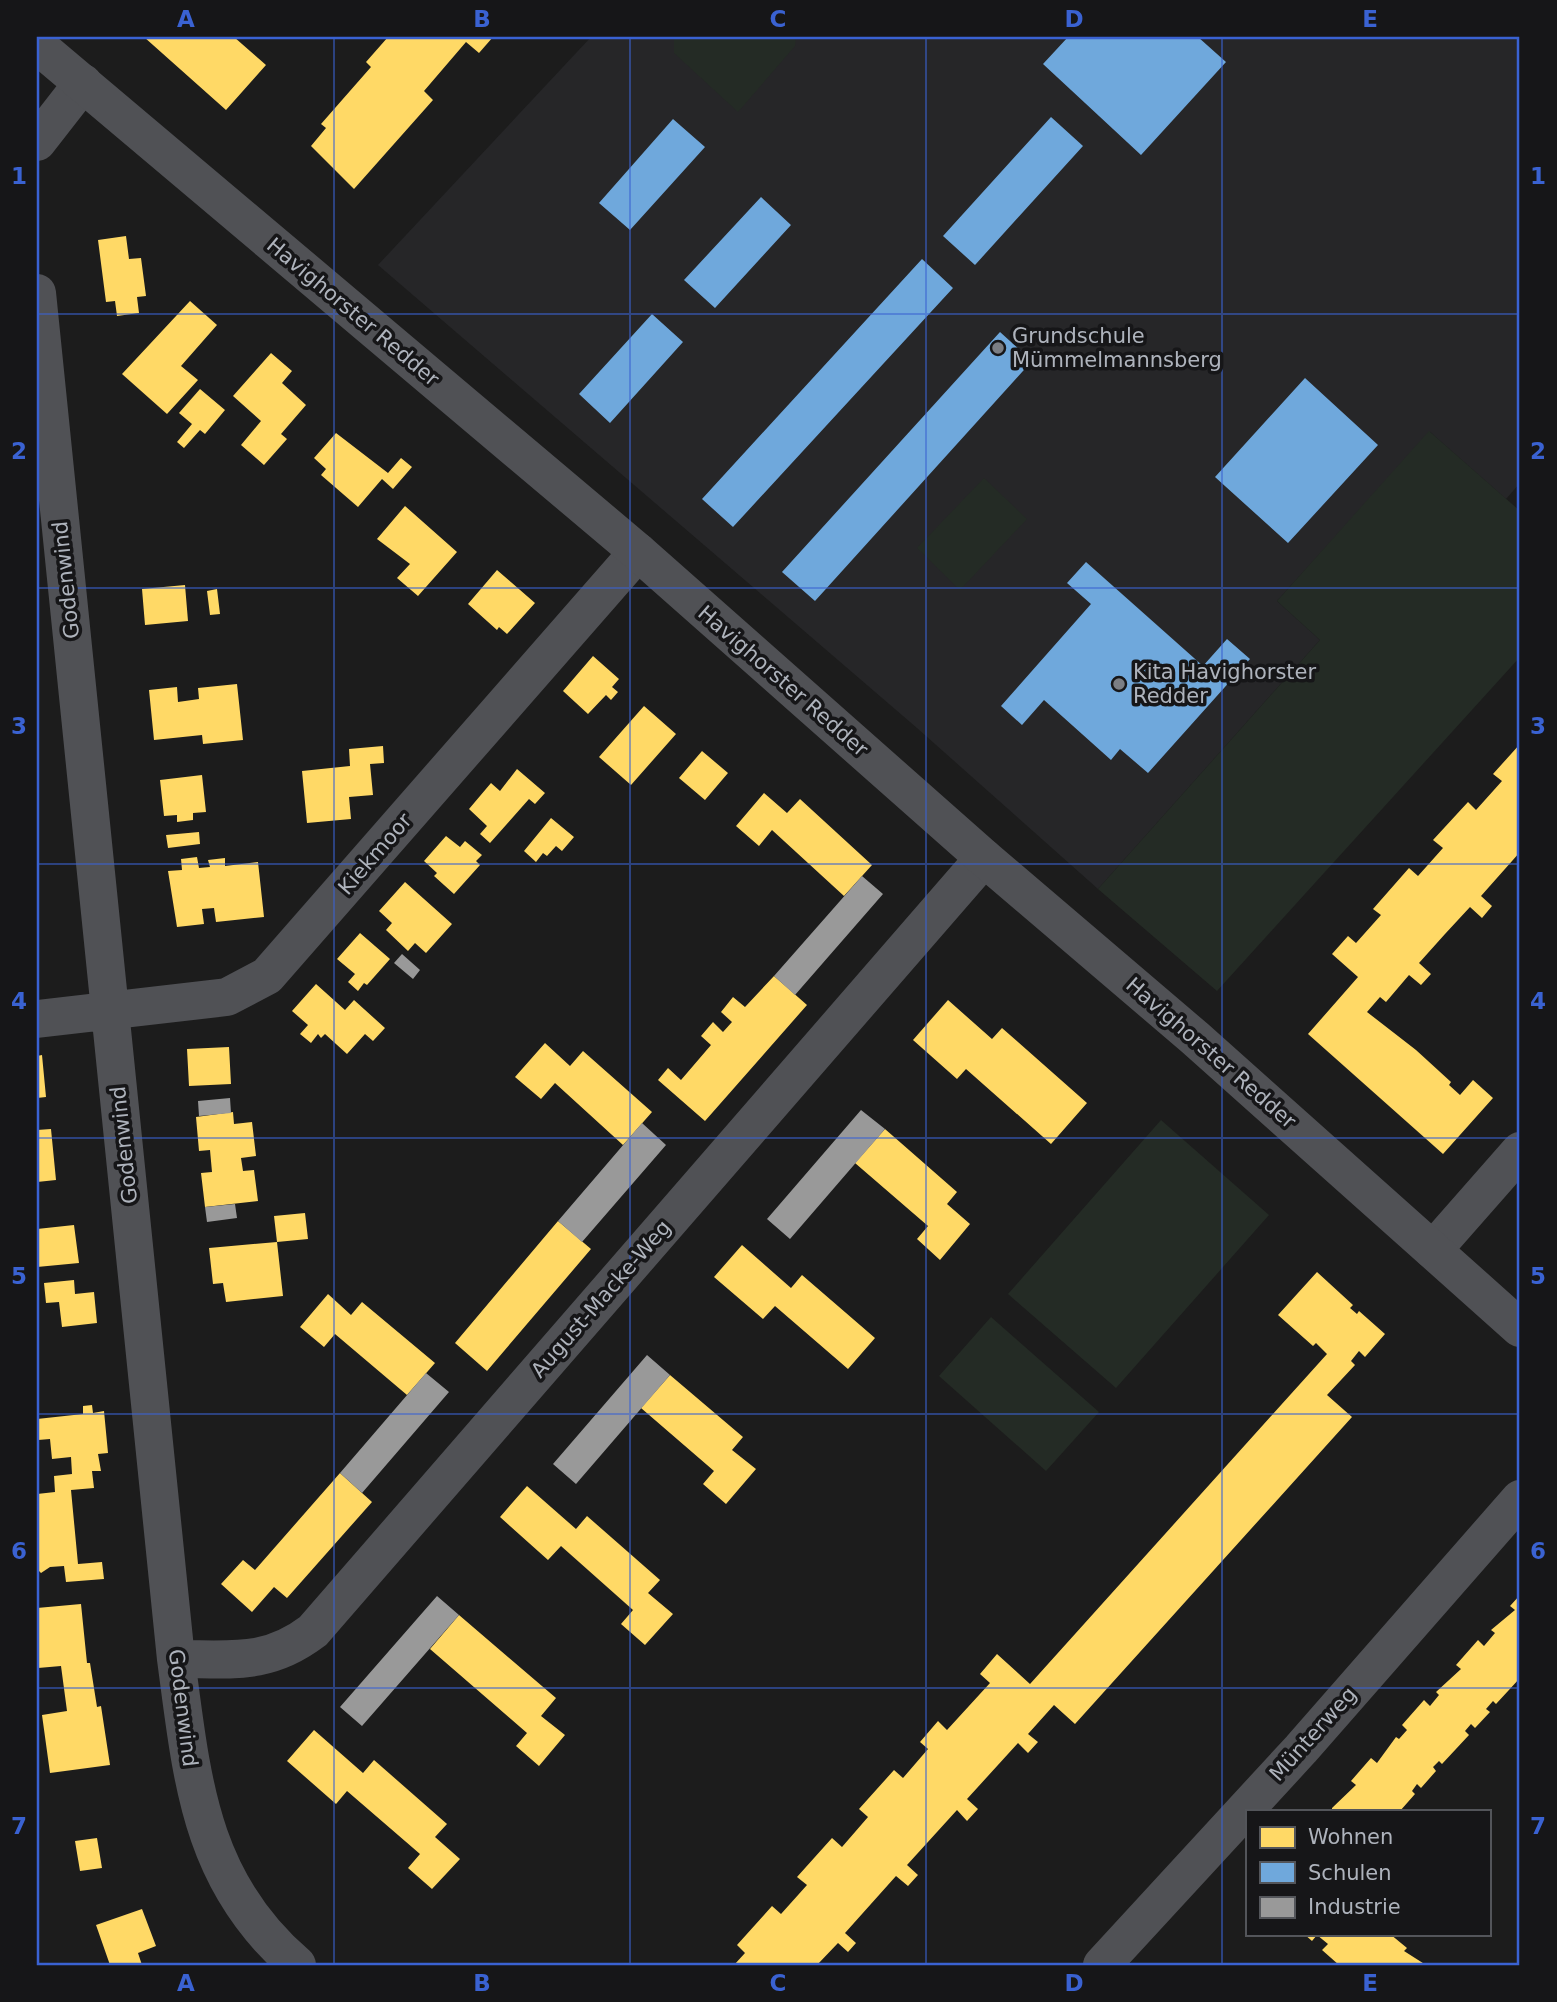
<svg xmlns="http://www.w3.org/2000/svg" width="1557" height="2002" font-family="'DejaVu Sans',sans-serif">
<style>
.built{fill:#262628}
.green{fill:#242b25}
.homes{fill:#ffd966}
.schools{fill:#6fa8dc}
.industry{fill:#999}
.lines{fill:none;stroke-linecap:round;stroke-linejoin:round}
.minor{stroke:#505155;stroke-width:38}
.tertiary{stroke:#505155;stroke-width:38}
.grid{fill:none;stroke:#3a62d2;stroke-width:2;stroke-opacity:0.55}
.poi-dot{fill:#7b7e84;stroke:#161618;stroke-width:2.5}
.labels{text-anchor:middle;stroke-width:7;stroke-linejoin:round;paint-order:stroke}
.street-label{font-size:21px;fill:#aeb3bc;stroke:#161618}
.poi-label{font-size:21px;fill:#aeb3bc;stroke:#161618;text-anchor:start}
.neatline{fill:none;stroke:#3a62d2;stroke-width:2.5}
.grid-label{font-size:23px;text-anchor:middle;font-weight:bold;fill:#3a62d2}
</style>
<rect width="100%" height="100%" fill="#1c1c1c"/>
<path class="built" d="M591,37h929v446l-14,16 -76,-67 -153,169 43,39 -222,249 -181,-161 -539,-463z"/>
<path class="green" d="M674,37h122l-1,9 -57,66 -64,-59z
M1429,431l91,80v146l-303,334 -119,-102 222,-249 -43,-39z
M984,478l43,41 -67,71 -43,-42z
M1161,1120l108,95 -153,173 -108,-94z
M991,1317l108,95 -53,59 -107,-95z"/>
<path class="homes" d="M144,37h90l32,28 -40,45z
M388,37h105l-14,16 -13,-11 -42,49 9,9 -79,89 -43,-43 15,-18 -5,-4 50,-57 -5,-5z
M126,236l3,23 12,-1 5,38 -9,1 2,16 -22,3 -2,-15 -9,1 -8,-62z
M190,301l27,24 -36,41 17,14 -31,34 -45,-40z
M271,353l21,18 -10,12 24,22 -25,29 6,5 -23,26 -23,-20 20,-24 -28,-25z
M200,389l25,21 -20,24 -5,-4 -16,18 -7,-6 15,-18 -13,-11z
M336,433l52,40 13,-15 11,9 -19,22 -11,-10 -24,28 -37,-32 5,-6 -12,-11z
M405,506l52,46 -39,44 -21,-18 13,-14 -33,-25z
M497,570l38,33 -28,31 -8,-7 -2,3 -29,-26z
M185,585l3,36 -43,4 -3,-36z
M217,589l3,25 -10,1 -3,-24z
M593,656l26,23 -7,8 6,5 -7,8 -5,-5 -18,19 -25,-23z
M237,684l6,56 -40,4 -1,-9 -48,5 -5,-50 28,-3 1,15 21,-3 -1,-11z
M644,706l32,28 -45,51 -32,-28z
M1520,744v108l-39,44 11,10 -10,12 -12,-11 -25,27 -26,29 12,11 -10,11 -12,-10 -23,27 -6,-5 -13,15 49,38 35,32 -2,3 11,10 13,-15 20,18 -50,56 -135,-120 50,-57 -26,-23 16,-18 8,7 25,-28 -8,-6 36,-41 9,8 25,-28 -10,-8 35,-38 8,8 26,-29 -9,-7z
M383,746l1,17 -14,1 3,31 -24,2 2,22 -44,4 -5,-52 48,-5 -1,-17z
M702,751l26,22 -23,27 -26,-22z
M517,769l28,24 -10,11 -6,-5 -39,44 -10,-9 7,-8 -18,-17 22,-26 9,8z
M202,775l4,37 -13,1v7l-16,2v-7l-13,1 -4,-36z
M764,793l23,20 13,-14 72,66 -28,31 -72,-66 -13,16 -23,-20z
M551,818l23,19 -12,14 -6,-5 -9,10 -4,-3 -7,9 -12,-11z
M199,832l1,12 -32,4 -2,-13z
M446,836l14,11 5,-6 17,14 -6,6 4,4 -26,29 -20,-18 3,-3 -13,-12z
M197,857l2,11 11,-1 -2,-7 17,-2v8l33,-4 6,55 -48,5 -2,-14 -12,1 2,15 -27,3 -9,-56 14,-1 -1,-11z
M405,882l47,42 -26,29 -11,-10 -7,8 -22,-21 6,-7 -13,-12z
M360,933l30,26 -23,26 -3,-2 -6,8 -10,-9 7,-8 -18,-15z
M774,976l33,29 -102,116 -47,-41 10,-12 13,12 30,-35 -10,-9 12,-14 10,10 9,-10 -11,-10 12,-15 12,10z
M316,984l29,26 9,-10 31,28 -12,13 -8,-7 -18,20 -22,-20 -4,4 -3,-4 -7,9 -11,-9 8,-9 -16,-14z
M948,1000l44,39 10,-11 85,75 -36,41 -85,-75 -9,10 -44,-39z
M545,1043l25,23 13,-15 69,61 -29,33 -68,-62 -14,16 -26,-22z
M229,1047l2,37 -42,2 -2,-37z
M42,1055l4,42 -9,1v-42z
M233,1112l1,12 18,-2 4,34 -15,2 2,13 11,-1 4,31 -53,6 -4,-34 11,-1 -2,-22 -11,1 -3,-34z
M51,1129l5,51 -19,2v-52z
M885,1129l72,63 -10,12 23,20 -30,36 -23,-21 11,-13 -73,-63z
M305,1213l3,26 -31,3 -3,-26z
M558,1221l33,28 -104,122 -32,-28z
M74,1225l5,38 -42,4v-38z
M277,1242l6,54 -57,6 -3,-19 -10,1 -4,-36z
M742,1245l49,43 11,-13 73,63 -27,31 -73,-63 -12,13 -49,-42z
M1317,1272l36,33 -3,3 7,6 2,-3 26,23 -20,23 -6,-6 -8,10 4,4 -28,30 25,22 -277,307 -21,-19 -26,29 10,8 -10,11 -10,-10 -51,56 11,10 -11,12 -10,-11 -50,55 11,10 -10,11 -12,-10 -51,57 11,10 -8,9 -10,-9 -21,22h-83l11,-12 -8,-8 35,-39 9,8 26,-29 -10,-8 35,-39 10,9 26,-30 -9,-8 35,-39 9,8 25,-29 -8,-7 18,-21 9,9 43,-47 -10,-9 17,-20 33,30 297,-330 -11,-11 -3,3 -35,-31z
M74,1280l1,14 19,-2 3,31 -35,4 -3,-25 -13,1 -2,-20z
M328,1294l23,21 11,-13 73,61 -28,32 -72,-61 -11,13 -24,-20z
M670,1375l73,62 -11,13 24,19 -30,35 -23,-20 11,-13 -73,-63z
M92,1405l1,8 11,-2 4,42 -10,1 3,17h-9l2,17 -23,2 7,74 24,-2 2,17 -38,3 -2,-16 -14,1 -9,6 -4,-4v-75l18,-2 -1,-16 18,-2 -1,-17 -19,2 -2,-20 -12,1 -1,-21 46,-5v-8z
M340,1473l32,29 -85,96 -13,-11 -22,25 -31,-28 22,-24 12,10z
M527,1486l49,43 11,-13 73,64 -12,13 25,21 -28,31 -24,-21 12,-14 -72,-64 -13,14 -48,-43z
M1520,1595v83l-24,26 -3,-3 -7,8 4,3 -15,16 -4,-4 -6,7 4,4 -27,29 -3,-3 -6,6 3,4 -15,17 -4,-4 -5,7 3,3 -15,17h-68v-3l24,-23 -5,-4 20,-23 6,5 19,-26 3,2 8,-9 -5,-5 22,-25 6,6 9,-11 -3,-3 25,-23 -5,-4 22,-25 6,6 11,-13 -4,-3 24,-20 -5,-4z
M81,1604l6,59h3l7,44 4,-1 9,59 -60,8 -8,-58 25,-4 -6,-45 -23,2 -1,-60z
M459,1615l97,83 -15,18 24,19 -26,31 -23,-20 11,-13 -97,-84z
M314,1730l49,43 11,-13 73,64 -12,13 25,22 -28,30 -24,-21 12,-14 -73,-63 -11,13 -49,-43z
M97,1838l5,30 -22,3 -5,-30z
M142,1909l14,37 -18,7 4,12h-32l-14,-40z
M1304,1934h86l17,14 -3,3 22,14h-87l-17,-15 6,-6 -11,-9 -5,6z"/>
<path class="schools" d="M1068,37h130l28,25 -85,93 -98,-91z
M1051,117l32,29 -108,119 -32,-29z
M673,119l32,28 -75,83 -31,-27z
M761,197l30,28 -76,83 -31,-28z
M922,259l31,29 -220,239 -31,-28z
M652,314l31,28 -73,81 -31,-29z
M1000,332l32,29 -217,240 -33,-29z
M1305,378l73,67 -90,98 -73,-66z
M1086,562l117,104 24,-27 23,20 -102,114 -28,-24 -9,11 -67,-60 -22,25 -21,-19 90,-102 -24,-21z"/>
<path class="industry" d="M862,876l21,18 -88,101 -21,-19z
M402,954l18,16 -7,9 -19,-16z
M230,1098l1,15 -32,3 -1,-15z
M861,1110l24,19 -95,110 -23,-20z
M642,1123l24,22 -84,97 -24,-21z
M235,1204l2,14 -30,4 -2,-15z
M647,1355l23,20 -94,109 -23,-20z
M426,1373l23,19 -87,101 -22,-20z
M437,1596l22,19 -97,111 -22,-19z"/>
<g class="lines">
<path class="minor" d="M37,142l46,-59
M37,293l139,1366c16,119 23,222 121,306
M37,1019l190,-22 40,-21 371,-424
M1433,1250l87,-99
M176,1659c55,0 91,7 137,-28l671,-773
M1102,1965l199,-216 219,-250"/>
<path class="tertiary" d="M37,45l601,507 346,306 211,180 325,290"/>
</g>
<path class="grid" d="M334,37v1928M630,37v1928M926,37v1928M1222,37v1928M37,314h1483M37,588h1483M37,864h1483M37,1138h1483M37,1414h1483M37,1688h1483"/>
<g class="poi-dot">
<circle cx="998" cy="348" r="7"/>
<circle cx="1119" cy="684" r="7"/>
</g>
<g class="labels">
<g class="street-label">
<text transform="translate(353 312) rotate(40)" y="7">Havighorster Redder</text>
<text transform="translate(66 580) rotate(-96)" y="7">Godenwind</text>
<text transform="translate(783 681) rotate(41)" y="7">Havighorster Redder</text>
<text transform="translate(375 854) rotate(-49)" y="7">Kiekmoor</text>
<text transform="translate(1211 1053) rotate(41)" y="7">Havighorster Redder</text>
<text transform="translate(124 1145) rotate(-96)" y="7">Godenwind</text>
<text transform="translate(601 1299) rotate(-49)" y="7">August-Macke-Weg</text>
<text transform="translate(183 1708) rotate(83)" y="7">Godenwind</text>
<text transform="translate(1313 1734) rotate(-48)" y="7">Münterweg</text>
</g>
<g class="poi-label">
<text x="1012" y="343">Grundschule<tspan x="1012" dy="24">Mümmelmannsberg</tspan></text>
<text x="1133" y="679">Kita Havighorster<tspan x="1133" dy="24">Redder</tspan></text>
</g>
</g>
<rect width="1557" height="2002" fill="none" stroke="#161618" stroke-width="77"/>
<rect x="1246" y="1810" width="245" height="126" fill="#161618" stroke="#53555a" stroke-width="2"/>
<rect x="1260" y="1827" width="35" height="21" fill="#ffd966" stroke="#53555a" stroke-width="2"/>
<text x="1308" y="1844" font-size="21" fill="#aeb3bc">Wohnen</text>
<rect x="1260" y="1862" width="35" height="21" fill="#6fa8dc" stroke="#53555a" stroke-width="2"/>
<text x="1308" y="1880" font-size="21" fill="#aeb3bc">Schulen</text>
<rect x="1260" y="1897" width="35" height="21" fill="#999999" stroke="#53555a" stroke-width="2"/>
<text x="1308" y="1914" font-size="21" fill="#aeb3bc">Industrie</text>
<rect x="38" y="38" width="1480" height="1926" class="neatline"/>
<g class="grid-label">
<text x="186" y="27">A</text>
<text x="482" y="27">B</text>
<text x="778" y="27">C</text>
<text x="1074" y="27">D</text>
<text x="1370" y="27">E</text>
<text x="19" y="184">1</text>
<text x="1538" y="184">1</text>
<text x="19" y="459">2</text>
<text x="1538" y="459">2</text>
<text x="19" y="734">3</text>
<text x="1538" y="734">3</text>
<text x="19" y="1009">4</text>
<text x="1538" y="1009">4</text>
<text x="19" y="1284">5</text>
<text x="1538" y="1284">5</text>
<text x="19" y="1559">6</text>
<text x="1538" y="1559">6</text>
<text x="19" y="1834">7</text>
<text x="1538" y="1834">7</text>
<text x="186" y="1991">A</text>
<text x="482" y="1991">B</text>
<text x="778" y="1991">C</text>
<text x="1074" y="1991">D</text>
<text x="1370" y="1991">E</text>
</g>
</svg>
